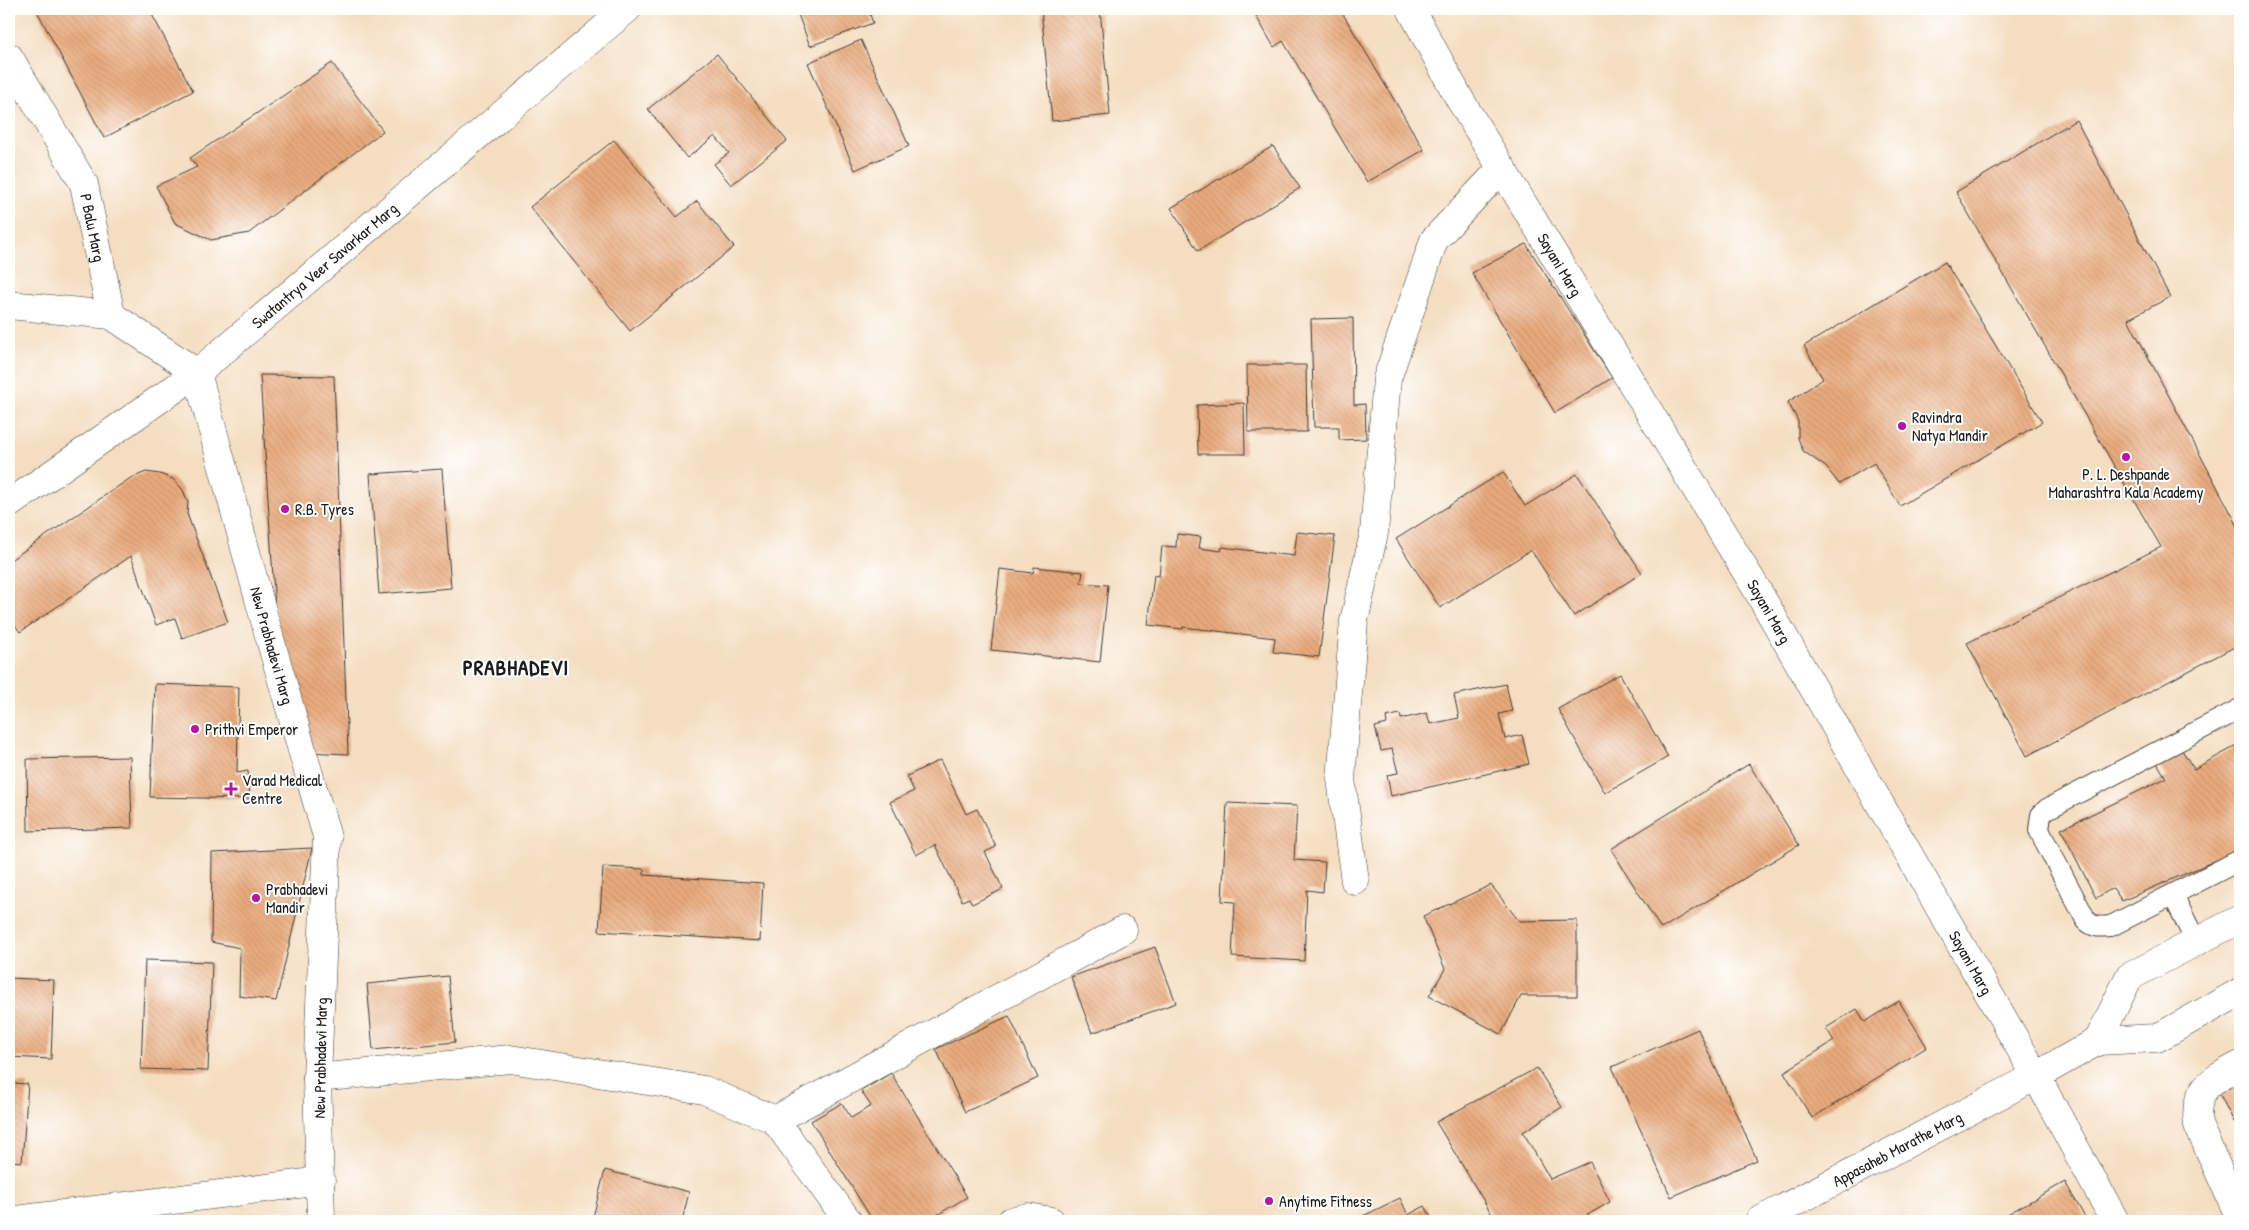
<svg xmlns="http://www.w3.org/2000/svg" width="2249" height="1230" font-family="'Patrick Hand',sans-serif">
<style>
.building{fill:url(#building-back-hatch)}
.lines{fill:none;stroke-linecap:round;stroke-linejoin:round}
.lane-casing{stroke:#3c3935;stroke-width:22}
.street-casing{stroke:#3c3935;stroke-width:29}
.secondary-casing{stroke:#3c3935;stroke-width:29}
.primary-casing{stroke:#3c3935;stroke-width:29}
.lane{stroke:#fff;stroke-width:20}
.street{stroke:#fff;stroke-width:28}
.secondary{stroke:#fff;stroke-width:28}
.primary{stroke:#fff;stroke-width:28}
.poi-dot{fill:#b5179e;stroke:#fff;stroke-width:2}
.labels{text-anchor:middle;stroke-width:4;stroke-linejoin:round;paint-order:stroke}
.street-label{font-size:16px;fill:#1c1c1c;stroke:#fff}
.poi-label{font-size:16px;fill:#1c1c1c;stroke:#fff;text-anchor:start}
.district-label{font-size:21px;font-weight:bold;letter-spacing:1px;fill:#1c1c1c;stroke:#fff}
</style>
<defs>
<pattern id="building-back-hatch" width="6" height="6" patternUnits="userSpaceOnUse" patternTransform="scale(1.25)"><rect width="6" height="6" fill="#e9aa7d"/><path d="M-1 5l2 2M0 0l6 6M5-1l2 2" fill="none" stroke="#c7926b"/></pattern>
</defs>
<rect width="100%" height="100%" fill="#fff"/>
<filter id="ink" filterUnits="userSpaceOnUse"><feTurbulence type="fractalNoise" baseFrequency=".02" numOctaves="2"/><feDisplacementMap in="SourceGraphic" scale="10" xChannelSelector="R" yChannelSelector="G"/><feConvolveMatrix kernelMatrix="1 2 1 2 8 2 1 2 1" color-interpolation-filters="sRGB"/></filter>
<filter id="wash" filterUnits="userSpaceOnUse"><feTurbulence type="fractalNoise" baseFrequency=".0096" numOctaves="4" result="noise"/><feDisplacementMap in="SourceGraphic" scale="20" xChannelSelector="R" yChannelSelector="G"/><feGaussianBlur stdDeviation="1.12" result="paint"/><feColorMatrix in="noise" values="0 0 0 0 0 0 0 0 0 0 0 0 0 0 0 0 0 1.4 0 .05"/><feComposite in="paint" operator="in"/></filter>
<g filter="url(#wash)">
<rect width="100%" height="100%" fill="#f4ddc0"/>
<g id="blocks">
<path class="building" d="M36,9h113l44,82 -89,47z
M796,9h72l5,14 -63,23z
M1041,9h59l10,106 -58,6z
M1269,9h71l84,141 -57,32 -84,-141 -9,6 -18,-31z
M861,40l48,106 -54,24 -47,-107z
M717,54l70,87 -56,44 -17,-21 15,-11 -14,-17 -28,22 -39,-49z
M332,63l51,68 -134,102 -38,7 -36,-17 -19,-37 41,-19 -7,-9z
M2076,120l94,177 -42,22 112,211v114l-213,112 -60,-113 194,-96 -205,-355z
M614,140l63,77 20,-16 37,46 -104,84 -100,-124z
M1273,146l27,42 -102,63 -27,-43z
M1526,244l86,134 -57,35 -83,-140z
M1945,262l97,160 -142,84 -26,-43 -35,21 -13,-17 -23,-16 -5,-13v-17l-10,-19 35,-23 -19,-33z
M1353,318l1,87 11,-1 1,35 -27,1v-13h-25l-3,-108z
M1247,365h59l1,67h-59z
M260,375l74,1 14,378 -41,-2 -32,-144z
M1244,403l1,51h-47l-1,-49z
M442,469l9,119 -72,6 -9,-120z
M146,472l14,2 13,5 10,11 5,13 -1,11 41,108 -46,16 -7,-20 -19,7 -25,-69 -111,76 -11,-16v-55l120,-82z
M1503,472l22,34 52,-32 65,99 -68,43 -43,-66 -91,58 -44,-69z
M1297,532l38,4 -16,121 -46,-5 2,-14 -92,-11v2l-35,-4 6,-50 5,1 3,-30 14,1 1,-13 24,3 -2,11 22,3 1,-4 72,9z
M1034,567l49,5 -2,11 27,2 -8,77 -109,-12 9,-81 33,4z
M1620,674l48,83 -63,36 -47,-84z
M155,684l84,3 -2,86 11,-2 2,28 -100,-2z
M1506,684l6,27 -13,3 6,25 17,-4 7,29 -138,32 -4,-21 11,-2 -6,-24 -11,2 -6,-24 12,-3 -1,-7 14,-3 1,5 26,-6 3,11 29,-6 -5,-23z
M2240,744v106l-118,51 -9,-13 -17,10 -35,-69 105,-51 -10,-17 24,-14 14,22z
M130,757l2,71 -104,3 -1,-72z
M940,760l26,54 11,-5 19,38 -11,5 18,37 -31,15 -3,-6 -7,3 -27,-56 -19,10 -26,-53 24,-11 -7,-15z
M1749,764l50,81 -138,84 -50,-80z
M1227,803l70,3 -3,54 31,2 -2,30 -16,-2 -3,71 -72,-4 3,-55 -13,-1z
M312,848l-36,153 -37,-5 1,-48 -29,-6 1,-89z
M603,867l41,2v6l119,8 -3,58 -161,-10z
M1491,885l28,36 58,-1v76h-56l-20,38 -72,-38 16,-27 -22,-53z
M1155,947l21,56 -84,30 -21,-56z
M145,960l67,2 -4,109 -67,-2z
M448,976l7,66 -82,8 -6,-66z
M9,978l45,2 -3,79 -42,-2z
M1899,1001l28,46 -115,71 -28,-46 50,-31 -8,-13 31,-19 8,13z
M1009,1016l29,62 -73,34 -29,-63z
M1698,1029l59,131 -86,37 -59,-130z
M1537,1068l25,39 -39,25 27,47 40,-17 20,40 -33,19h-81l-60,-99z
M891,1073l76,124 -40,24h-54l-62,-100 31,-18 9,15 20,-12 -10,-15z
M2240,1080v38l-6,4 -16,-31z
M9,1083l19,1 -6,78 -13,-1z
M605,1170l84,22 -7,29h-90z
M2065,1182l22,39h-92z
M1400,1198l8,17 17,-9 8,15h-80z"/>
</g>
</g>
<g filter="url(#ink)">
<use href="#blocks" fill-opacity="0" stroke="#3c3935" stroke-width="1"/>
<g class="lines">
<defs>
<path id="lane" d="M2240,709l-193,100 -6,6 -2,15 47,90c7,8 15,7 25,6l129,-66
M2173,895l23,47"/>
<g id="street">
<path id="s1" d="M9,57l75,127 27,131"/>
<path d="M1355,881l-14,-102 13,-158 20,-88 13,-154 47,-139 68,-72"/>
<path d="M2240,1065c-29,16 -47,23 -42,60l42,93"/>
<path d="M317,1078l193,-19 194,31 71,30 73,101"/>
<path d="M775,1120l348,-190"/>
<path d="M9,1221l312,-40"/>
<path d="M1011,1221l17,-4 23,4"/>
</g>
<g id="secondary">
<path id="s2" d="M9,305l102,10 86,58 71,259 59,205 -10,241 4,143"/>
<path d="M2036,1076l79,145"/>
</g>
<g id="primary">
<path id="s3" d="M1411,9l48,89 297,490 280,488"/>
<path id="s4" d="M9,504l188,-131 430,-364"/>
<path d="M2098,1041l59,-3 83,-46"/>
<path id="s5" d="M1759,1221l277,-145 62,-35 31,-64 111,-58"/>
</g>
</defs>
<use href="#lane" class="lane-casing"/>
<use href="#street" class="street-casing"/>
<use href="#secondary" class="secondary-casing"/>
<use href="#primary" class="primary-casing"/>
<use href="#lane" class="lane"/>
<use href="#street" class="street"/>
<use href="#secondary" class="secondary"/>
<use href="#primary" class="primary"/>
</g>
</g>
<g class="poi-dot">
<circle cx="1902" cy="426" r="5"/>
<circle cx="2126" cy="457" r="5"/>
<circle cx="285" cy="509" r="5"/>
<circle cx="195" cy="729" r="5"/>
<path d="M228.5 781.5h5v5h5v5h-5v5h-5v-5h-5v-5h5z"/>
<circle cx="256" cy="898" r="5"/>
<circle cx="1269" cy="1201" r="5"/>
</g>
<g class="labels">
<g class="street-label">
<text dy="6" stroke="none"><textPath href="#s1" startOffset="192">P Balu Marg</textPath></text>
<text dy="6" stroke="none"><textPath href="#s4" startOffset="396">Swatantrya Veer Savarkar Marg</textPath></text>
<text dy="6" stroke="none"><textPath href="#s3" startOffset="296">Sayani Marg</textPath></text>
<text dy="6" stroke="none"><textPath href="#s3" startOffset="701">Sayani Marg</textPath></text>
<text dy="6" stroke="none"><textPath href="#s2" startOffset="489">New Prabhadevi Marg</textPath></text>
<text dy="6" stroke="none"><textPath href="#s3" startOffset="1106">Sayani Marg</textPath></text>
<text transform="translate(320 1058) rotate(-89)" y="6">New Prabhadevi Marg</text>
<text dy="6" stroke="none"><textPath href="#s5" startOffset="156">Appasaheb Marathe Marg</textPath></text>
</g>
<g class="poi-label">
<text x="1912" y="423">Ravindra<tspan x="1912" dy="18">Natya Mandir</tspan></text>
<text x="2126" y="480" text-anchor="middle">P. L. Deshpande<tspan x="2126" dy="18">Maharashtra Kala Academy</tspan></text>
<text x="295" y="515">R.B. Tyres</text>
<text x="205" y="735">Prithvi Emperor</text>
<text x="242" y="786">Varad Medical<tspan x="242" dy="18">Centre</tspan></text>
<text x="266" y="895">Prabhadevi<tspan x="266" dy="18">Mandir</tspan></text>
<text x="1279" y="1207">Anytime Fitness</text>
</g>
<g class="district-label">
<text x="516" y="675">PRABHADEVI</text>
</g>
</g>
<rect width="2249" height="1230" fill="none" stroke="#fff" stroke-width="30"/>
</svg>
